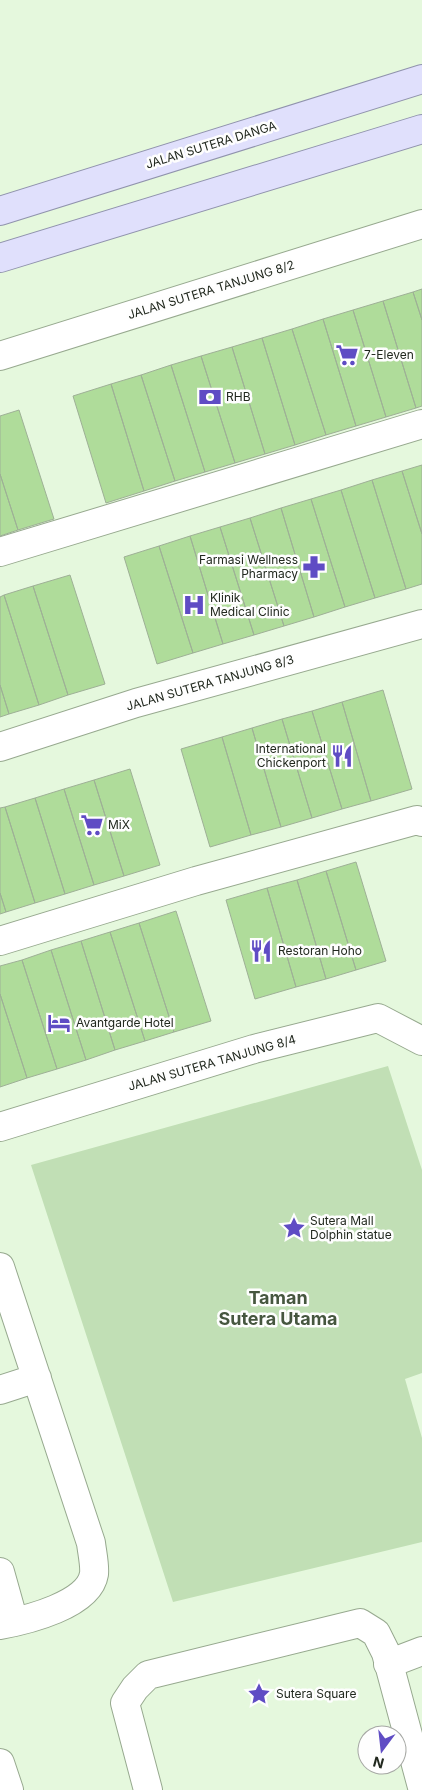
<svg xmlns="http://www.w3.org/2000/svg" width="422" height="1790" font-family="Inter,sans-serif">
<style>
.green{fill:#c1dfb5}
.building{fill:#afdc9a;stroke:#9eb096}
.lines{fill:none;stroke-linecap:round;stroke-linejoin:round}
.minor-casing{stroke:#97a98f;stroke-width:30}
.major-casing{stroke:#9093ad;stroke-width:30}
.minor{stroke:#fff;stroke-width:28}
.major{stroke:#e0e0fc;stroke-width:28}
.labels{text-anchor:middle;stroke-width:5;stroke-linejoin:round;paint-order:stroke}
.street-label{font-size:12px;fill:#21281e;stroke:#fefefe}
.poi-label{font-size:12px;fill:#21281e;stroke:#fefefe;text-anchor:start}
.district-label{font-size:18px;font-weight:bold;fill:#46563f;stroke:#fefefe}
</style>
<rect width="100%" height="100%" fill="#e5f8dd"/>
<path class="green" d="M388,1066l34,104v203l-17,6 17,59v104l-249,60 -142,-437z"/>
<path class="building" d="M422,289v31l-9,-28z
M413,292l9,28v86l-6,2 -33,-107z
M383,301l33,107 -30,9 -33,-107z
M353,310l33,107 -30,9 -33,-107z
M323,319l33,107 -30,9 -34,-106z
M292,329l34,106 -31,10 -33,-107z
M262,338l33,107 -30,9 -33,-107z
M232,347l33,107 -30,9 -34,-107z
M201,356l34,107 -30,9 -34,-107z
M171,365l34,107 -30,9 -34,-106z
M141,375l34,106 -31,10 -33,-107z
M111,384l33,107 -38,12 -33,-107z
M19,410l35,109 -36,11 -18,-56v-58z
M422,465v69l-20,-63z
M402,471l20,63v50l-16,5 -34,-109z
M0,474l18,56 -18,6z
M372,480l34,109 -31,9 -34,-108z
M341,490l34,108 -30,9 -34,-108z
M311,499l34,108 -31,10 -33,-109z
M281,508l33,109 -30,9 -34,-108z
M250,518l34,108 -30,9 -34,-108z
M220,527l34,108 -31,9 -33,-108z
M190,536l33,108 -30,9 -34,-107z
M159,546l34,107 -36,11 -33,-107z
M70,575l35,109 -37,11 -35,-109z
M33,586l35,109 -29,10 -35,-110z
M4,595l35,110 -30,9 -9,-29v-88z
M0,685l9,29 -9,3z
M383,690l29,99 -41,12 -29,-99z
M342,702l29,99 -29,8 -30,-98z
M312,711l30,98 -30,9 -30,-99z
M282,719l30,99 -31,9 -29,-99z
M252,728l29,99 -30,8 -29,-98z
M222,737l29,98 -41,12 -29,-98z
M130,769l30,96 -36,11 -30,-96z
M94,780l30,96 -30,9 -30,-96z
M64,789l30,96 -29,9 -30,-96z
M35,798l30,96 -30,9 -30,-96z
M5,807l30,96 -29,9 -6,-19v-85z
M356,862l30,99 -30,9 -30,-99z
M326,871l30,99 -30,9 -29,-99z
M297,880l29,99 -30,8 -29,-99z
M267,888l29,99 -41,12 -29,-99z
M0,893l6,19 -6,2z
M176,911l35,110 -37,11 -35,-109z
M139,923l35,109 -29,9 -35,-109z
M110,932l35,109 -30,9 -34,-109z
M81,941l34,109 -29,10 -35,-110z
M51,950l35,110 -29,9 -35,-109z
M22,960l35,109 -30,9 -27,-84v-28z
M0,994l27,84 -27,9z"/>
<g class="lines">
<defs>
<path id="minor" d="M0,356l422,-132
M0,552l422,-128
M0,747l136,-44 286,-79
M0,941l196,-60 221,-61 5,2
M0,1127l254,-78 124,-31 44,23
M0,1267l91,276c1,9 4,22 3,31 -5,31 -67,46 -94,51
M0,1390l37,-12
M0,1572l14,50
M388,1664l34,-13
M0,1763l9,27
M148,1790l-23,-87 10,-15 13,-13 212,-52 16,10 10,20 36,134"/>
<path id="major" d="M0,211l422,-132
M0,258l422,-129"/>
</defs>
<use href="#minor" class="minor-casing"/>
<use href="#major" class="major-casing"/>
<use href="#minor" class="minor"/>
<use href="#major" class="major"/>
</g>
<defs>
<symbol id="supermarket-bare" viewBox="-9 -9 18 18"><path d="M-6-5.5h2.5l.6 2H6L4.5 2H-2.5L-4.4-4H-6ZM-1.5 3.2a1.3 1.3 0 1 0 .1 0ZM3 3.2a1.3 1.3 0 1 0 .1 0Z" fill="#5f4cc4" stroke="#fefefe" stroke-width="2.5" paint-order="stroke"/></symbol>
<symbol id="bank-bare" viewBox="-9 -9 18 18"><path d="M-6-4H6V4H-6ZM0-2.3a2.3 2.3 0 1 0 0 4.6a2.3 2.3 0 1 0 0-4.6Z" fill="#5f4cc4" stroke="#fefefe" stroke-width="2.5" paint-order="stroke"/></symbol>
<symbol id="pharmacy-bare" viewBox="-9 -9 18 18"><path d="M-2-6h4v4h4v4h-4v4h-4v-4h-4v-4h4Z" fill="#5f4cc4" stroke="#fefefe" stroke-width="2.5" paint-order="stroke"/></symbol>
<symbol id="hospital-bare" viewBox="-9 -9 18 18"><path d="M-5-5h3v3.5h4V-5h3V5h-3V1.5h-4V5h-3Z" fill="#5f4cc4" stroke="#fefefe" stroke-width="2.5" paint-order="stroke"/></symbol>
<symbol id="restaurant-bare" viewBox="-9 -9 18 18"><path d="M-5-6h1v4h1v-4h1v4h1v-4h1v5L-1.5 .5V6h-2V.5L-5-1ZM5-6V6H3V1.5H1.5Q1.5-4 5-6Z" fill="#5f4cc4" stroke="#fefefe" stroke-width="2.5" paint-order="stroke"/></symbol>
<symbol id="hotel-bare" viewBox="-9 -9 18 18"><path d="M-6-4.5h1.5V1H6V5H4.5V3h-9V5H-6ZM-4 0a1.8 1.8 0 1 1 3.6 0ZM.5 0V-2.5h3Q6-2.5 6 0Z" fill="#5f4cc4" stroke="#fefefe" stroke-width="2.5" paint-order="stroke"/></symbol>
<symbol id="sight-bare" viewBox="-9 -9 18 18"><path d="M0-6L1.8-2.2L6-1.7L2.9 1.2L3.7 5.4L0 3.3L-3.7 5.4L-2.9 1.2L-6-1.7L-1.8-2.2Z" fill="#5f4cc4" stroke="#fefefe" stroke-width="2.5" paint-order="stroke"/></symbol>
</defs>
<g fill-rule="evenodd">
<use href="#supermarket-bare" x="331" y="339" width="32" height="32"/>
<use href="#bank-bare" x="194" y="381" width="32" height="32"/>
<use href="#pharmacy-bare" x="298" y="551" width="32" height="32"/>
<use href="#hospital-bare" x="178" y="589" width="32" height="32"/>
<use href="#restaurant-bare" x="326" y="740" width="32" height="32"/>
<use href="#supermarket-bare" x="76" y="809" width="32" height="32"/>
<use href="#restaurant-bare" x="245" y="935" width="32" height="32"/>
<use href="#hotel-bare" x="43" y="1007" width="32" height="32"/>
<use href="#sight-bare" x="278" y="1212" width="32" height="32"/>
<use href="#sight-bare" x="243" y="1678" width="32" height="32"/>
</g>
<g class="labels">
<g class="street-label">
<text transform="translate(211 145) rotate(-17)" y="4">JALAN SUTERA DANGA</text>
<text transform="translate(211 290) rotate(-17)" y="4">JALAN SUTERA TANJUNG 8/2</text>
<text transform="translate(210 683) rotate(-16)" y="4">JALAN SUTERA TANJUNG 8/3</text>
<text transform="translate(212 1063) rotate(-16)" y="4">JALAN SUTERA TANJUNG 8/4</text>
</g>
<g class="poi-label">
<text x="364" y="359">7-Eleven</text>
<text x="226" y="401">RHB</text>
<text x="298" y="564" text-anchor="end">Farmasi Wellness<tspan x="298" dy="14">Pharmacy</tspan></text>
<text x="210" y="602">Klinik<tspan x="210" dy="14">Medical Clinic</tspan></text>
<text x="326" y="753" text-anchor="end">International<tspan x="326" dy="14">Chickenport</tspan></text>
<text x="108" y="829">MiX</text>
<text x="278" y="955">Restoran Hoho</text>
<text x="76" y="1027">Avantgarde Hotel</text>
<text x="310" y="1225">Sutera Mall<tspan x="310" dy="14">Dolphin statue</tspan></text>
<text x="276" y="1698">Sutera Square</text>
</g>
<g class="district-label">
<text x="278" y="1304">Taman<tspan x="278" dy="21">Sutera Utama</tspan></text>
</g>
</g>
<g transform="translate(382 1750) rotate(195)"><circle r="24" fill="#fefefe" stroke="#a6a8a4"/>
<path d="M0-4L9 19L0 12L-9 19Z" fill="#5f4cc4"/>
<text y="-8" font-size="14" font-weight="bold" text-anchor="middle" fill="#21281e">N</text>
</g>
</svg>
